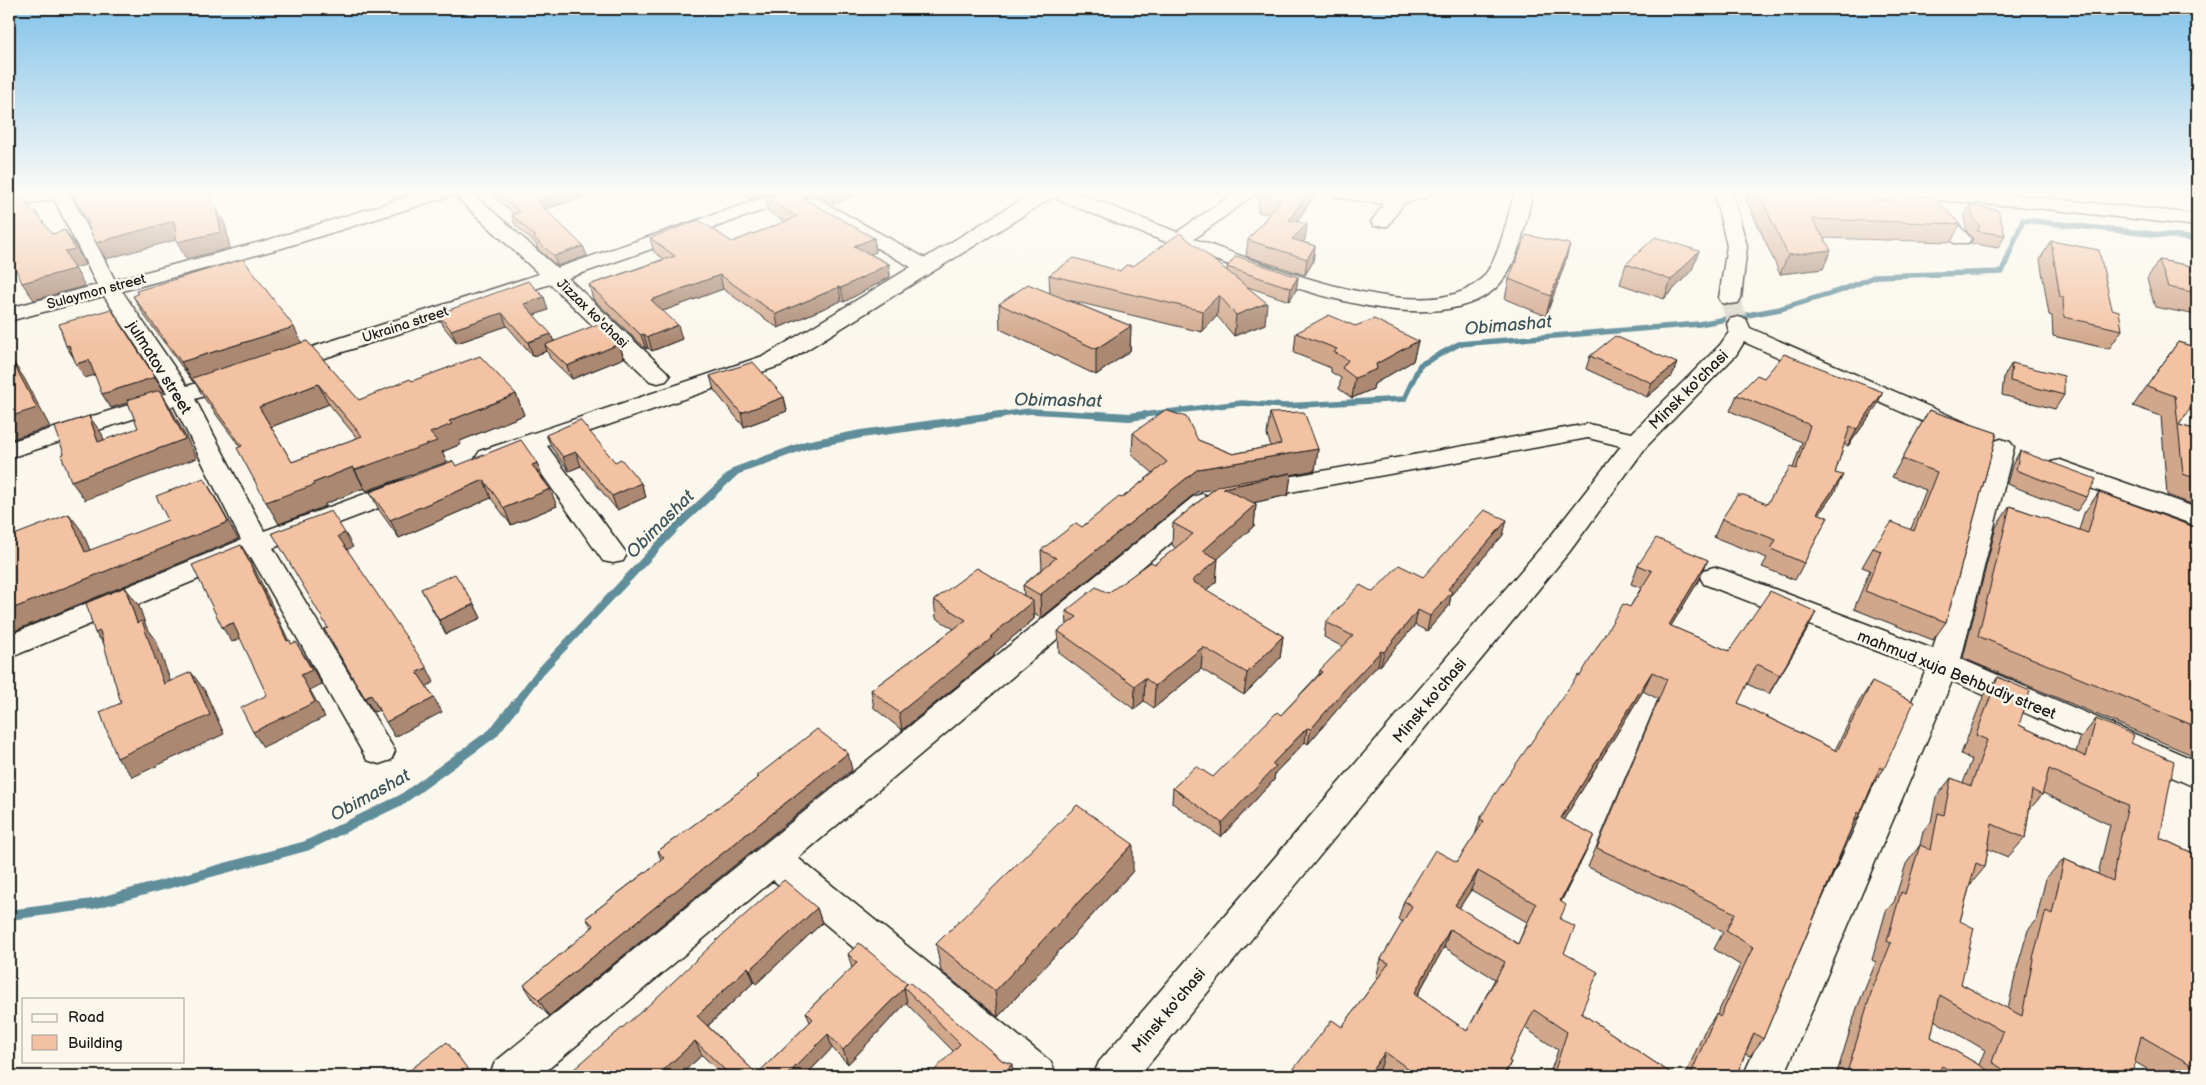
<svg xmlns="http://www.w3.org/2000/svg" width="2206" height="1085" font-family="'Balsamiq Sans',sans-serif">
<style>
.built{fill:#f9e7d6}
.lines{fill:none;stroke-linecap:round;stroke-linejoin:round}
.stream-far2{stroke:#608d9a;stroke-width:5.5}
.stream-far1{stroke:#608d9a;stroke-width:8}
.stream{stroke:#608d9a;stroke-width:10}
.minor-tunnel{stroke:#dad6cd;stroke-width:21;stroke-dasharray:21 11;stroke-linecap:butt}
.minor-casing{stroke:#1c1c1c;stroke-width:3}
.minor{fill:#fbf7ec;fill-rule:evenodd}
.wall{fill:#d1a78c;stroke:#1c1c1c;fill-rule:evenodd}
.shaded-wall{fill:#aa8872;stroke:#1c1c1c}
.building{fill:#f3c2a3;stroke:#1c1c1c;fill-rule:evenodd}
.labels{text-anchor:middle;stroke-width:5;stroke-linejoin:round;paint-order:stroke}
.far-street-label{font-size:14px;fill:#1c1c1c;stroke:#fbf7ec}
.street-label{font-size:16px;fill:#1c1c1c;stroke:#fbf7ec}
.water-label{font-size:18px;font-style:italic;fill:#3e555b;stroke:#fbf7ec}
</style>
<rect width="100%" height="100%" fill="#fbf7ec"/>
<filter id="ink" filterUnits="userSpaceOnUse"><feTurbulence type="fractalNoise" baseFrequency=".02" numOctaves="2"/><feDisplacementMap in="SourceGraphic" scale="10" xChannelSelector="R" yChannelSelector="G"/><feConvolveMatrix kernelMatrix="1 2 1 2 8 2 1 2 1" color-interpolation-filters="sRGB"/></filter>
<g filter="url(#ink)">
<path class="built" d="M2127,192h70v8z"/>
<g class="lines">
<path class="stream-far2" d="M991,416l39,-5 88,5
M1134,416l108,-13 43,3 119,-7 16,-34 39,-21 240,-20 81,-15 62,-19 34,-14 126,-4 21,-52 174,19"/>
<path class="stream-far1" d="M1098,415l31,2 15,-2
M513,707l26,-34 138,-147 59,-55 70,-26 55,-11 139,-19"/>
<path class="stream" d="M9,915l84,-11 213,-58 95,-46 92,-67 21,-27"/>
<path class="minor-tunnel" d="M1730,298l8,26"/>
<defs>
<path id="minor" d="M33,192h36l46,88 153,-40 155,-48h48l86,76 223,-76h27l-2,4 -237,82 98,93 4,5 -4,5 -8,2 -8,-2 -100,-97 -259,85 -8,2 -8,-2 -4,-5 4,-5 264,-85 -87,-81 -2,3 -168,52 -160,43 65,95 48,-14 8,2 4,5 -4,5 -48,15 69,132 136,-50 9,-2 9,2 4,6 -4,6 -145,55 122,203 -4,9 -12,4 -12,-4 -116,-203 -242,101v-23l232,-95 -67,-134 -165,52v-16l158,-49 -63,-97 -95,25v-13l88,-23 -43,-86 -45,10v-12z
M1034,192h40l103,40 59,-40h22l-64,47c62,21 236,96 289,38 17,-19 24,-60 32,-85h18c-8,31 -14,79 -42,100 -67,49 -207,-8 -276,-32 -55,-20 -109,-40 -162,-63l-271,168 -235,81 80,108 -4,7 -10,2 -10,-2 -76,-108 -38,12 -9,-2 -4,-6 4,-6 286,-96 145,-88 -109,-61 -2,-4 2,-4h14l109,60z
M1333,192h99l-2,4 -26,7 -16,23h-14l-3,-4 13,-18 -42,-6 -7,-2z
M1714,192h18l15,54 -6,52 -3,5 -8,1 -8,-1 -3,-5 8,-52z
M1848,192h19l18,21 -3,4h-14z
M1899,192h85l213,22v12l-169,-19 -120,-9 -7,-2z
M1929,200l7,2 32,33 3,4 -3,4h-14l-32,-33 -3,-4 3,-4z
M1738,317l8,2 4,9 221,97 3,5 -3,5 -9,2 -9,-2 -209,-93 -8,13 -90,92 -76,104 -431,525h-46l6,-14 451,-525 71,-91 -33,-8 -336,61 -9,-2 -4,-6 4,-6 345,-61 44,9 88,-88 9,-13 -2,-8 3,-5z
M2001,439l9,3 4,5 -53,212 236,102v27l-245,-107 -168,395h-41l183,-406 -222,-86 -4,-7 4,-7 10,-3 10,3 209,79 55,-202 4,-5z
M2060,460l137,48v18l-146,-52 -4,-6 4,-6z
M1202,494l9,3 4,6 -4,6 -413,349 253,204 6,14h-51l-233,-196 -233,196h-51l6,-14 698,-565z"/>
</defs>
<use href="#minor" class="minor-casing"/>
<use href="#minor" class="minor"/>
</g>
<path class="wall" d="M388,192h29l-22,7z
M489,192h112l-56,17 38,37 4,10 -30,10 -20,-18 -1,-4 -21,-19 -3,-10 2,-1z
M738,192h36l-24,8z
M810,192h54l-31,12z
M1262,192h54l-19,30 8,18 -2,2 12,4 -2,16 -8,13 -59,-19 2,-16 21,-26 -11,-2 1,-16z
M1749,192h47l30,8h50l84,24 -9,18 -127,-4 -1,31 -43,5 -34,-75z
M766,198l108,40 2,14 -6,2 19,10 1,13 -46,25 -3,-1 -63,27 -55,-39 -60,22 19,28 -30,12 -4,-3 -2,1 -53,-50 -4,-14 75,-26 -10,-7 -4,-14 82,4 53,-20 -17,-11z
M1970,205l35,30 -7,13 -28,-5 3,-4 -6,-7 -3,-14z
M2051,241l61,68 10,21 -13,19 -56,-13 -1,-20 -3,-1 -9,-56z
M2159,260l38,7v48l-42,-8 -8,-28z
M1565,263l-19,53 -41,-17 4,-20z
M1626,264l66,6 -28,29 -44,-15z
M1133,266l94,5v-4l71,10 -2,13 -7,11 -44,-15 20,38 -31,12 -17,-20 -15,16 -134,-32 63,26 -1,25 -34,24 -96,-46 -1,-25 51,-11 -1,-18 71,-4z
M133,296l169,47 57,57 53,-19 104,13 8,21 -64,26 1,3 -19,8 5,10 -81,29 -2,-3 -39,16 1,2 -47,18 -39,-77 -36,-49 -10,-17 -1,1 -49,-67zM329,404l28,34 -65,24 -21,-35z
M548,310l-14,5 20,26 65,3 5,14 -52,21 -22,-21 -3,-7 -14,5 -26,-30 -50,17 -13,-16 -6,-13z
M1355,326l63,15 -5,20 -39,23 -1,5 -21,9 -13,-9 2,-11 -10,-6v-4l-37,-15 2,-20z
M2178,342l19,6v65l-8,-3 -10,15 18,5v76l-30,-11 -6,-79 -28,-10z
M1590,356l82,20 -25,21 -61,-28z
M2012,363l52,32 -9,14 -53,-14 2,-19z
M710,376l74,21 3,14 -43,16 -30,-37z
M1764,378l111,31 -27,37 -4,-2 -9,29 -1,20 -15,21 9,3 -33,63 -33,-13 5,-9 -53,-21 8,-18 45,-15 26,-36 9,-26 -72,-31 7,-16z
M1929,410l68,23 -51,189 -13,18 -79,-31 16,-39 -8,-3 11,-19 38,-19 15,-39 -34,-13z
M1270,413l48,36 -3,21 -24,5 -3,20 -35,8 3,1 -2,22 -37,33 -1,23 -10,8 77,46 -3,22 -36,37 -43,-26 -47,39 -10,-7 -10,8 -75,-56 -1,-22 9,-6 -1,-14 42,-18 47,-29 21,-16 -4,-3 1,-22 42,-35 -18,4 -156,126 -7,-5v6l-40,34v3l-92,74 -28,-22 -3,-18 83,-61 -18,-11 -2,-18 90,-4 -1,-11 19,-16 -1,-19 41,-23 40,-29 31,-25 -21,-18 1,-22 65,7 35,14 38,-8 -4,-11z
M546,435l69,27 26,21 5,14 -29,13 -36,-44 -12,5 -17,-23z
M2020,451l67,46 -10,14 -70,-27 5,-19z
M537,463l7,18 13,25 -46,19 -20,-27 -92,40 -20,-28 -9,-18 86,-26z
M2099,492l98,36v229l-234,-99 33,-131 14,-21 69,24 5,-17z
M1503,535l-52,60 -2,11 -22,25 -12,-6 -35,41 -2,-1 -36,39 -34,40 -3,-2 -30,31 -1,7 -53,57 -49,-34 1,-15 40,-11 68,-62 38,-41 1,-4 23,-23 -19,-10 2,-15 47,-30 50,-15z
M1638,565l61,15 -28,46 58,25 77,-19 -37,62 -22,-10 -9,19 97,47 24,-48 13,-20 12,87 -12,17 -12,28 -6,9 -91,216 -13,17 -5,-2 -9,22h-51l19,-44 12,-18 1,1 23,-50 -26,-16 9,-17 -135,-65 70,-168 -15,-8 -79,128 21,35 -24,48 -1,18 4,33 17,60 94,63h-126l9,-26 -33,-22 -16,33 2,1 -6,14h-117l-8,-6 -38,-43 36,-49 -2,-1 5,-18 22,-37 -5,-2 6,-19 53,-39 18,-27 5,-16 100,-143 50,-69 11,-19 -10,-4zM1471,890l56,32 -9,22 -59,-36zM1444,947l51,32 -28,52 -50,-35z
M421,589l53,15 7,14 -35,16z
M1998,677l21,48 57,27 4,-13 16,-20 35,24 29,95 37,17v221h-38l-24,-14 -3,13 1,1h-297l21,-68 19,-46 -4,-2 14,-49 8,-9 12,-38 14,-19 3,-13 8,-10 5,-25 15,-19 12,5 9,-23 -11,-6 22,-57zM2043,793l67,32 -12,49 -34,-15 -18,19 -10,43 -8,9 -12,42 -8,37 -47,-25 -1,-63 10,-36 15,-18 3,-18 20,8 17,-19 4,-28 13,-15zM1934,1020l51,30 -6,15 -48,-28z
M852,770l-303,246 -15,-15 -10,-16 68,-57 -6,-10 75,-58 -3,-9 100,-73 -1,-2z
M1133,871l-135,146 -57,-46 -5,-27z
M817,908l5,15 -66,61 -2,-2 -46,44 49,48 53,-52 -4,-10 46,-44 -4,-14 59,29 96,78 -50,-10 -46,-47v-2l-59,62 -16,-16 -27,28h-82l-21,-21 -23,21h-113z"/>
<path class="shaded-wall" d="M392,192h25l-22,7z
M566,192h35l-61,18 -3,-9z
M749,192h25l-24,8z
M831,192h33l-31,12z
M1308,192h8l-29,44 2,-16z
M216,208l9,16 5,24 -44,11 -9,-17z
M174,221l9,17 -77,21 -10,-16z
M1307,224l-2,16 -14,14 1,-15z
M65,230l11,16 9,19 -10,3 10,18 -51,14 -12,-17 43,-32z
M874,238l2,14 -20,8 -2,-14z
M1570,244l-5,19 -19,53 5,-20z
M583,246l4,10 -30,10 -3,-10z
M1315,246l-2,16 -8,13 2,-16z
M1831,250l-8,19 -43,5 8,-19z
M1699,251l-7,19 -28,29 7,-19z
M889,264l1,13 -46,25 -3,-14z
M720,275l3,14 -68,25 -4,-14z
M1298,277l-2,13 -7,11 2,-13z
M839,287l2,14 -63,27 -2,-14z
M1219,295l-2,21 -15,16 1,-21z
M544,297l4,13 -19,7 -5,-13z
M1267,303l-2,21 -31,12 2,-21z
M502,313l5,13 -50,17 -6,-13z
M678,325l4,14 -30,12 -4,-14z
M1131,326l-1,25 -34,24v-26z
M294,327l10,20 -111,35 -12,-20z
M551,334l5,14 -11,-3 2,6 -14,5 -5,-14z
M644,334l4,14 -2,1 -5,-14z
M1418,341l-5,20 -39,23 -1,5 -21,9 3,-20 21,-14z
M619,344l5,14 -52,21 -5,-13z
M69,345l6,15 -9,-14z
M11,359l13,19 26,49 -41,13z
M89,360l9,14 -13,4 -9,-14z
M1677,363l-5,13 -25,21 5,-14z
M155,377l9,14 -3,1 10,16 26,50 -112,42 -14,-19 114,-42 -24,-47 -50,16 -9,-14z
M318,384l11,20 -58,23 -12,-20z
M1883,392l-8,17 -27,37 9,-17z
M516,394l8,21 -64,26 1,3 -19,8 5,10 -81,29 -11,-21 75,-37 19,-12z
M784,397l3,14 -43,16 -3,-14z
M89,416l13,18 9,26 -13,-18z
M1318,449l-3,21 -24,5 -3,20 -67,15 2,-22 29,-6 -55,10 -156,126 -1,-23 158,-126z
M576,452l5,14 -12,5 -6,-14z
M537,463l7,18 -12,-16z
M353,467l11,21 -39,16 1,2 -47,18 -13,-22 47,-19z
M1843,475l-9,18 -26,37 9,-17z
M204,478l10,17 24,44 -224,92 -5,-6v-15l219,-88z
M484,480l7,18 -92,40 -9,-18z
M641,483l5,14 -29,13 -5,-14z
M550,489l7,17 -46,19 -7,-17z
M1256,504l-2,22 -44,40 8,-7 -2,23 -26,21 2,-22 11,-30z
M69,514l13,17 16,38 -13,-17z
M1507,520l-4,15 -52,60 -2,11 -22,25 3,-15 18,-27z
M345,533l8,14 -7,3 -8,-14z
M241,545l9,14 46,97 -9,-15z
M1708,560l-9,20 -39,64 9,-19z
M125,587l14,19 7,20 10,14 22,63 -14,-19 -27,-61z
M1033,601l1,18 -40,34v3l-92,74 -3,-17z
M474,604l7,14 -35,16 -7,-14z
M1418,610l-3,15 -35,41 4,-14z
M1816,612l-10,20 -37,62 11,-19z
M233,623l10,14 -11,5 -10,-15z
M100,631l10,20 -15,-18z
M1283,636l-3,22 -36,37 3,-22z
M296,642l26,42 -12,6 15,27 -62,30 -10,-15 48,-57z
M1203,647l-2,22 -47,39 1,-22z
M1381,651l-3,14 -36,39 -34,40 3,-15 34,-40z
M427,668l7,14 -8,5 -9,-15z
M191,672l14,19 19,43 -91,43 -16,-19z
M1652,672l-9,19 -90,146 8,-19z
M1145,678l-1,23 -10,8 1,-23z
M371,695l9,15 -6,2 -9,-14z
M434,698l8,14 -47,25 -9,-15z
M1307,728l-2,14 -30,31 -1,7 -53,57 1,-14 50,-59z
M848,753l4,17 -303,246 -10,-16z
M1594,835l-9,19 -34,66 9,-19z
M1133,844v27l-135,146 -3,-26z
M1478,871l-7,19 -22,34 6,-19z
M817,908l5,15 -66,61 -6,-14z
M1450,929l-6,18 -36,65 6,-18z
M748,967l6,15 -51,48 -6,-14z
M904,988l3,14 -59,62 -5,-14z
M828,1034l4,14 -27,28h-19z
M695,1041l7,14 -23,21h-22z
M1385,1052l-5,18 -5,6h-7z
M1012,1064l1,12h-12z"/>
<path class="building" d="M12,192h8l13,20 2,-1 17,23 13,-4 10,19 -10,2 9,18 -52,14 -13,-29v-61z
M71,192h136l9,16 5,24 -44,10 -3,-21 -78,22 -9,-19h2z
M496,192h70l-29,9 46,45 -29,10 -20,-18 2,-1 -24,-22 8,-3z
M783,192h10l81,46 -20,8 35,18 -48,24 -2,-1 -63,27 -56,-39 -69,25 27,25 -30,12 -4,-3 -3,1 -52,-50 86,-29 -25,-18 49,-18 33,22 65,-25 -31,-19z
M1262,192h46l-19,28 18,4 -15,15 23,7 -8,13 -59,-19 33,-40 -22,-4z
M1758,192h38l14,1 16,7 7,-1 4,-5 34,1 5,5h15l4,-5 39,2 26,27 -148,-5 19,31 -43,5z
M1970,205l28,5 7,25 -28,-4 3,-5 -6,-6z
M1180,233l87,70 -31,12 -17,-20 -16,16 -154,-36 25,-17 46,13 6,-6 7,1z
M1526,235l44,9 -19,52 -42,-17z
M1655,237l44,14 -28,29 -45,-16z
M2051,241l48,9 13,59 7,2 3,19 -58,-13 -1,-20h-3z
M1236,256l62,21 -7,11 -64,-21z
M243,259l51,68 -113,35 -48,-66 5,-2 -2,-3z
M2159,260l38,7v26l-29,-6z
M528,281l16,16 -20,7 27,30 -23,8 -26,-29 -51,17 -13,-16z
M1028,284l103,42 -35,23 -97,-45z
M111,309l44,68 -53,17 -13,-34 -13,4 -7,-19 -3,1 -7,-22z
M1329,315l26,11 19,-7 44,22 -42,23 1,5 -22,9 -13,-10 6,-8 -14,-8 3,-3 -41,-16z
M598,324l21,20 -52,22 -22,-21z
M1615,336l62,27 -25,20 -62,-27z
M307,341l52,59 51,-21 2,2 68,-25 36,38 -67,27 3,3 -22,9 7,8 -82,29 -2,-3 -40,16 1,2 -48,17 -29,-54 5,-2 -50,-68zM318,384l44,52 -70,26 -33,-55z
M2178,342l19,6v49l-18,28 18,5v49l-14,-5 -8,-78 -28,-10z
M1784,354l99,38 -26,37 -7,-3 -15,47 8,2 -26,38 11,4 -24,46 -33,-14 5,-9 -54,-21 15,-24h7l23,9 23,-37 6,2 14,-44 -73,-30 20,-20 7,3z
M11,359l26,49 -28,9v-57z
M753,362l31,35 -43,16 -31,-37z
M2012,363l52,13v19l-54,-14z
M160,390l25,49 -114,42 -10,-26 3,-1 -9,-27 34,-11 9,26 40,-14 -11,-28z
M1165,410l21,7 12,23 35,14 48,-10 -11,-31 34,-1 14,37 -120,20 -158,126 -17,-10 33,-27 -15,-8 35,-27 6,4 37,-30 3,1 45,-36 -34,-29z
M1929,410l68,23 -51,189 -81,-31 16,-40 -8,-3 19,-26 22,9 23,-59 -35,-13z
M580,420l35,42 6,-3 20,24 -29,13 -36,-44 -13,5 -17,-22z
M521,440l16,23 -5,2 18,24 -46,19 -20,-28 -94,40 -20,-28 83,-31 3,5z
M2020,451l76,28 -9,18 -71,-27z
M1291,473l-68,15 33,16 -53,47 15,8 -26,22 91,55 -36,37 -44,-26 -48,39 -10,-8 -10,8 -77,-55 19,-14 -11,-6 30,-24 12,6 43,-31 4,2 38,-30 -20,-11 45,-37z
M204,478l24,44 -219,88v-73l60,-23 16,38 83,-32 -12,-24z
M2099,492l98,36v199l-219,-91 32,-130 78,27z
M1484,510l23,10 -59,69 4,3 -22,24 -12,-6 -34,42 -3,-1 -36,38 -34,40 -4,-1 -35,36 4,2 -54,57 -49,-35 23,-22 17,11 64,-65 4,3 41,-43 -2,-2 33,-34 -27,-14 34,-37 13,7 26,-27 24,12z
M331,511l14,22 -7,3 89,132 -10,4 17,26 -48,24 -15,-27 -6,3 -41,-69 4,-1 -56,-95z
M1656,538l52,22 -39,65 60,26 41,-60 46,21 -36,63 -23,-11 -19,39 99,48 35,-69 42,20 -30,67 -4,-2 -20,47 -2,-2 -95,227 -9,-6 -18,43h-46l26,-62 4,3 33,-70 -27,-16 9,-18 -138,-65 70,-169 -15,-7 -91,146 33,17 -34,66 6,4 -6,14 15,8 -11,26 34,19 -17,41 94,63h-122l14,-44 -33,-22 -25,51 2,1 -8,14h-85l-33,-24 -17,24h-80l44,-56 10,7 47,-64 -8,-4 31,-53 -8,-5 31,-51 22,12 27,-41 -4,-2 11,-19 87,-125 2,1 43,-72 7,3 22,-36 -14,-6zM1478,871l58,33 -18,40 -63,-39zM1450,929l55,33 -38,69 -53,-37z
M241,545l46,96 3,-1 1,4 5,-2 16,28 -11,5 14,27 -62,30 -12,-24 26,-13 -34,-72 -11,4 -30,-62z
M977,568l56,33 -43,36 2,1 -93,75 -28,-23 95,-70 -32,-20z
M455,574l19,30 -35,16 -18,-31z
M125,587l12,36 5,-2 22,63 27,-12 19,43 -93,43 -17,-46 21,-9 -21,-72 -5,2 -9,-30z
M1998,677l32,14 -11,34 67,32 10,-38 38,16 -3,8 43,18 -14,77 37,17v213l-56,-32 -9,39 1,1h-120l-21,-14 11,-30 -63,-37 -9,42 67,39h-38l-18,-10 -6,10h-90l26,-86 19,-47 -4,-2 14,-49 4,2 15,-49 11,5 7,-37 6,2 7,-37 20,8 16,-46 -11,-5zM2049,769l79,36 -12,53 -3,23 -49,-22 -12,55 -6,-3 -12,43 -12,62 -61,-32 13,-56 -14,-7 16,-58 9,4 7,-43 33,14 7,-48 10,5z
M817,729l31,24 -309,247 -15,-15 70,-59 -8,-8 78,-60 -6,-7 101,-74 -2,-1z
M1077,805l56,39 -138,147 -59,-47z
M784,880l33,28 -67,62 -2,-3 -51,49 60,58 56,-55 -7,-7 51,-49 -9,-9 11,-11 48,40 -3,4v1l-61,62 -15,-16 -42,42h-55l-36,-35 -38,35h-91l85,-73 67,-64z
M909,982l94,79 9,3 -11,12h-72l31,-32 -56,-57z
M447,1042l26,34h-71z"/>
</g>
<linearGradient id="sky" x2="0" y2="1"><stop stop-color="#83c3ea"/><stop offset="0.56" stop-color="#fdfbf6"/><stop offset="1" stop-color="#fdfbf6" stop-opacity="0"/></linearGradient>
<rect width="2206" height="344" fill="url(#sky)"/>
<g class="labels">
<g class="far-street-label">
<text transform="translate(96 291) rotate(-15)" y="5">Sulaymon street</text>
<text transform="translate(593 313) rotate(44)" y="5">Jizzax ko'chasi</text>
<text transform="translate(405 324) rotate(-18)" y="5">Ukraina street</text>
</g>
<g class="street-label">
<text transform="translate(160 367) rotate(58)" y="6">julmatov street</text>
<text transform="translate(1688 389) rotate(-45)" y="6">Minsk ko'chasi</text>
<text transform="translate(1957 674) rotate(22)" y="6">mahmud xuja Behbudiy street</text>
<text transform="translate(1429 700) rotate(-50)" y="6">Minsk ko'chasi</text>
<text transform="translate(1168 1010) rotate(-50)" y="6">Minsk ko'chasi</text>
</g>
<g class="water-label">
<text transform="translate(1508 325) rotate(-5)" y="6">Obimashat</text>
<text transform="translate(1058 400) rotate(1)" y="6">Obimashat</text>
<text transform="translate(660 524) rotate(-45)" y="6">Obimashat</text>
<text transform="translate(370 795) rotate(-29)" y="6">Obimashat</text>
</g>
</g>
<rect width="2206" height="1085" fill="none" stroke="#fbf7ec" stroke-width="30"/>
<rect x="15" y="15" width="2176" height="1055" fill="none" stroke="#1c1c1c" stroke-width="2" filter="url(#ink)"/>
<rect x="22" y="998" width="162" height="65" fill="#fbf7ec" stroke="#a29f99"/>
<rect x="32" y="1014" width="25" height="8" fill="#fbf7ec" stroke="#a29f99"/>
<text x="68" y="1022" font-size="15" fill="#1c1c1c">Road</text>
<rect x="32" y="1035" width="25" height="15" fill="#f3c2a3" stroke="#a29f99"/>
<text x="68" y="1048" font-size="15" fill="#1c1c1c">Building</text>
</svg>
